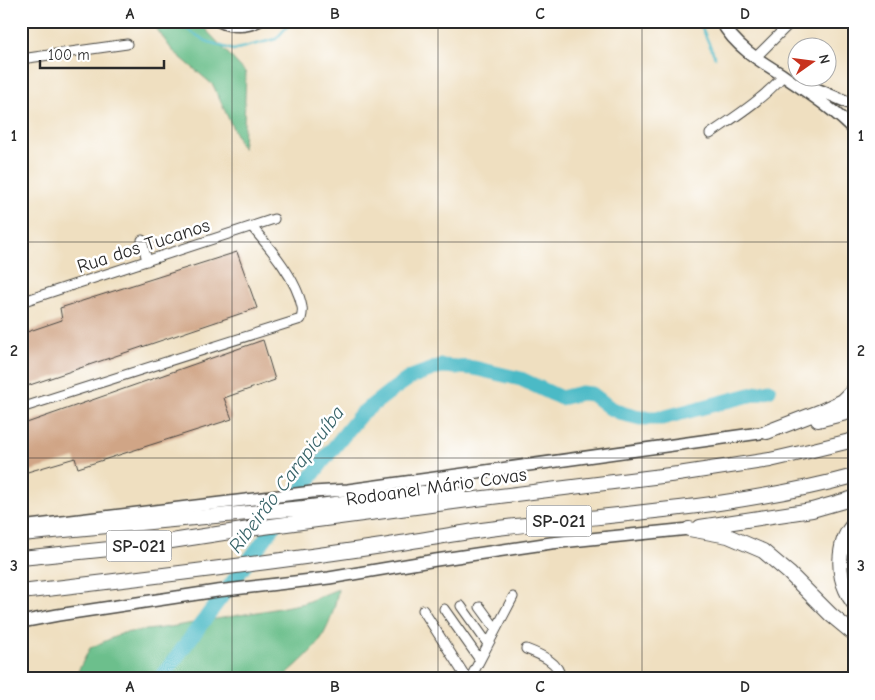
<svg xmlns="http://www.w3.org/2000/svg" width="875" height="700" font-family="'Comic Neue',sans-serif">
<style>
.forest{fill:#6cbf8c;stroke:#4c755c}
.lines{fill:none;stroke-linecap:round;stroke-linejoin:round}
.stream{stroke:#4cbac6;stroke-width:2.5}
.river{stroke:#4cbac6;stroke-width:15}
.building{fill:#d0a586}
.minor-casing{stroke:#484641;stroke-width:11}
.major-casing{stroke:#484641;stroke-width:14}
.highway-casing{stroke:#484641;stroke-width:16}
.minor{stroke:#fff;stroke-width:9}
.major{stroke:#fff;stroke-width:11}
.highway{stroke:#fff;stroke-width:14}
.grid{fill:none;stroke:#2b2b2b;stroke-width:1;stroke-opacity:0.55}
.labels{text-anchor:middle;stroke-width:5;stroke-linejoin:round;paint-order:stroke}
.shield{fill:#fff;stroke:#6b6b6b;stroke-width:1}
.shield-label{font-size:18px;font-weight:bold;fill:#2b2b2b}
.street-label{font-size:19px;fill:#2b2b2b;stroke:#fff}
.water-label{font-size:20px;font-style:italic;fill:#386469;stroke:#fff}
.neatline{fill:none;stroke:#2b2b2b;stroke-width:2}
.grid-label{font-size:16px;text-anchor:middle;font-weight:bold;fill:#2b2b2b}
</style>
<rect width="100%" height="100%" fill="#fff"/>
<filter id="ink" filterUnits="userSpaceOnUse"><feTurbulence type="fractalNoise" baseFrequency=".02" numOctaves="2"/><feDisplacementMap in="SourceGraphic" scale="10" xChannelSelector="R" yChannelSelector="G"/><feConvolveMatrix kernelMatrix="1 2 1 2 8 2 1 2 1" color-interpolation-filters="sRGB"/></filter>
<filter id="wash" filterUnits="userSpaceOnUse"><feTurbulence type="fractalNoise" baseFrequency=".0096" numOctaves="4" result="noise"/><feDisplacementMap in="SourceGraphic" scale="20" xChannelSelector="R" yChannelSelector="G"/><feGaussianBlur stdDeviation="1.12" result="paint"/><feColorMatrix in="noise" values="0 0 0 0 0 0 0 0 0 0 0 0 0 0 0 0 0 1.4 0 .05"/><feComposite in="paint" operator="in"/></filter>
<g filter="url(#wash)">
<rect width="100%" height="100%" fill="#efdfc0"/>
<path class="forest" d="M151,21h47l48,52 -3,77 -30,-65 -41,-35z
M338,589c-2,15 -8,35 -16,48 -8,14 -29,31 -41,42h-207l16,-31 33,-15 47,-6 99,-17 35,-7z"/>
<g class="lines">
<path class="stream" d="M181,21l2,6 23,14 27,9 43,-11 16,-18
M699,21l16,36"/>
<path class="river" d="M160,679l163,-218 38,-47 27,-21 23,-16 30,-11 33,2 47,11 40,19 20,-5 11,1 18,14 14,6 16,4h22l107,-28"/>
</g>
<g id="blocks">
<path class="building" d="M237,252l20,56 -236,80v-54l41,-14 -2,-12z
M263,340l12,40 -51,18 8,21 -154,49 -3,-10 -51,15 -3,-4v-44z"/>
</g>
</g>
<g filter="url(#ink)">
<use href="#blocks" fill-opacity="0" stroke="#484641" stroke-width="1"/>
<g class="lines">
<defs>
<path id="minor" d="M755,58l37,-37
M21,59l106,-15
M710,134c26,-18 52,-34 73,-58
M142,240l5,21
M21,302l253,-83
M21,408l280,-89c1,-4 2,-8 1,-12 -5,-28 -32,-59 -50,-80
M461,606l27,38
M480,607l16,22
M444,609l36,51
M423,610l44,69
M526,649c13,5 34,13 35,30
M470,679l43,-82
M795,679v-1"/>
<path id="major" d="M219,21c12,6 27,6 39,0
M721,21c14,25 37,39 60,53 24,17 53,35 73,56
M800,82l54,23
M21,527l291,-35 36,-2 419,-58
M21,622l37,-7 159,-24 112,-13 107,-18 115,-17 138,-14"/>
<path id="highway" d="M818,420l36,-9
M767,432l52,-20 24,-11 11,-11
M854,524c-16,15 -17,47 -8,66 2,5 5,10 8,14
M700,527l112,-17 42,-12
M689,529l39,7 35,15 26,22 42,42 23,19
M21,534l282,-26 120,-15 30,1 7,1
M21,558l118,-12 117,-18 220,-29 202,-25 92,-14 39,-9 45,-11
M21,592c121,-14 241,-28 361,-46 33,-5 66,-11 100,-16 124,-16 251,-21 372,-54"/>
</defs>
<use href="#minor" class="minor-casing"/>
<use href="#major" class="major-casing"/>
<use href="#highway" class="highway-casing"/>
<use href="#minor" class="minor"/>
<use href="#major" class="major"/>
<use href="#highway" class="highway"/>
</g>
</g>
<path class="grid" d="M232,21v658M438,21v658M642,21v658M21,242h833M21,458h833"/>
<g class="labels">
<g class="shield">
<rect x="526.5" y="505.5" width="65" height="31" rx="4"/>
<rect x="106.5" y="530.5" width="65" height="31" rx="4"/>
</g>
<g class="shield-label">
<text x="559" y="527">SP-021</text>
<text x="139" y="552">SP-021</text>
</g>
<g class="street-label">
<text transform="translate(143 245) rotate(-18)" y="7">Rua dos Tucanos</text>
<text transform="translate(436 486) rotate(-8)" y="7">Rodoanel Mário Covas</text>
</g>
<g class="water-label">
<text transform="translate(286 479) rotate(-53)" y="7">Ribeirão Carapicuíba</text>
</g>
</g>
<rect width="875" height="700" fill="none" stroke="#fff" stroke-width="55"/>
<g transform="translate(812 62) rotate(76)"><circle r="24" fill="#ffffff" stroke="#aaaaaa"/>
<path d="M0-4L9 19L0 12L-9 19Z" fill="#c8321e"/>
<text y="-8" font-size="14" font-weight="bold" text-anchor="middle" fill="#2b2b2b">N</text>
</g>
<path d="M40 60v8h124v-8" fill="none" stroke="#2b2b2b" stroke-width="2.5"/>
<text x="48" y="60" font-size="15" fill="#2b2b2b" stroke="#ffffff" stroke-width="4" paint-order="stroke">100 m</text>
<rect x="28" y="28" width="820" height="644" class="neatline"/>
<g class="grid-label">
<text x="130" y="19">A</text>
<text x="335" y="19">B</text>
<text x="540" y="19">C</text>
<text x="745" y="19">D</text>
<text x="14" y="141">1</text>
<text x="861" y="141">1</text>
<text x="14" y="356">2</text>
<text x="861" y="356">2</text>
<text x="14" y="571">3</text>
<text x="861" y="571">3</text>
<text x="130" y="692">A</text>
<text x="335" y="692">B</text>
<text x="540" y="692">C</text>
<text x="745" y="692">D</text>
</g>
</svg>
